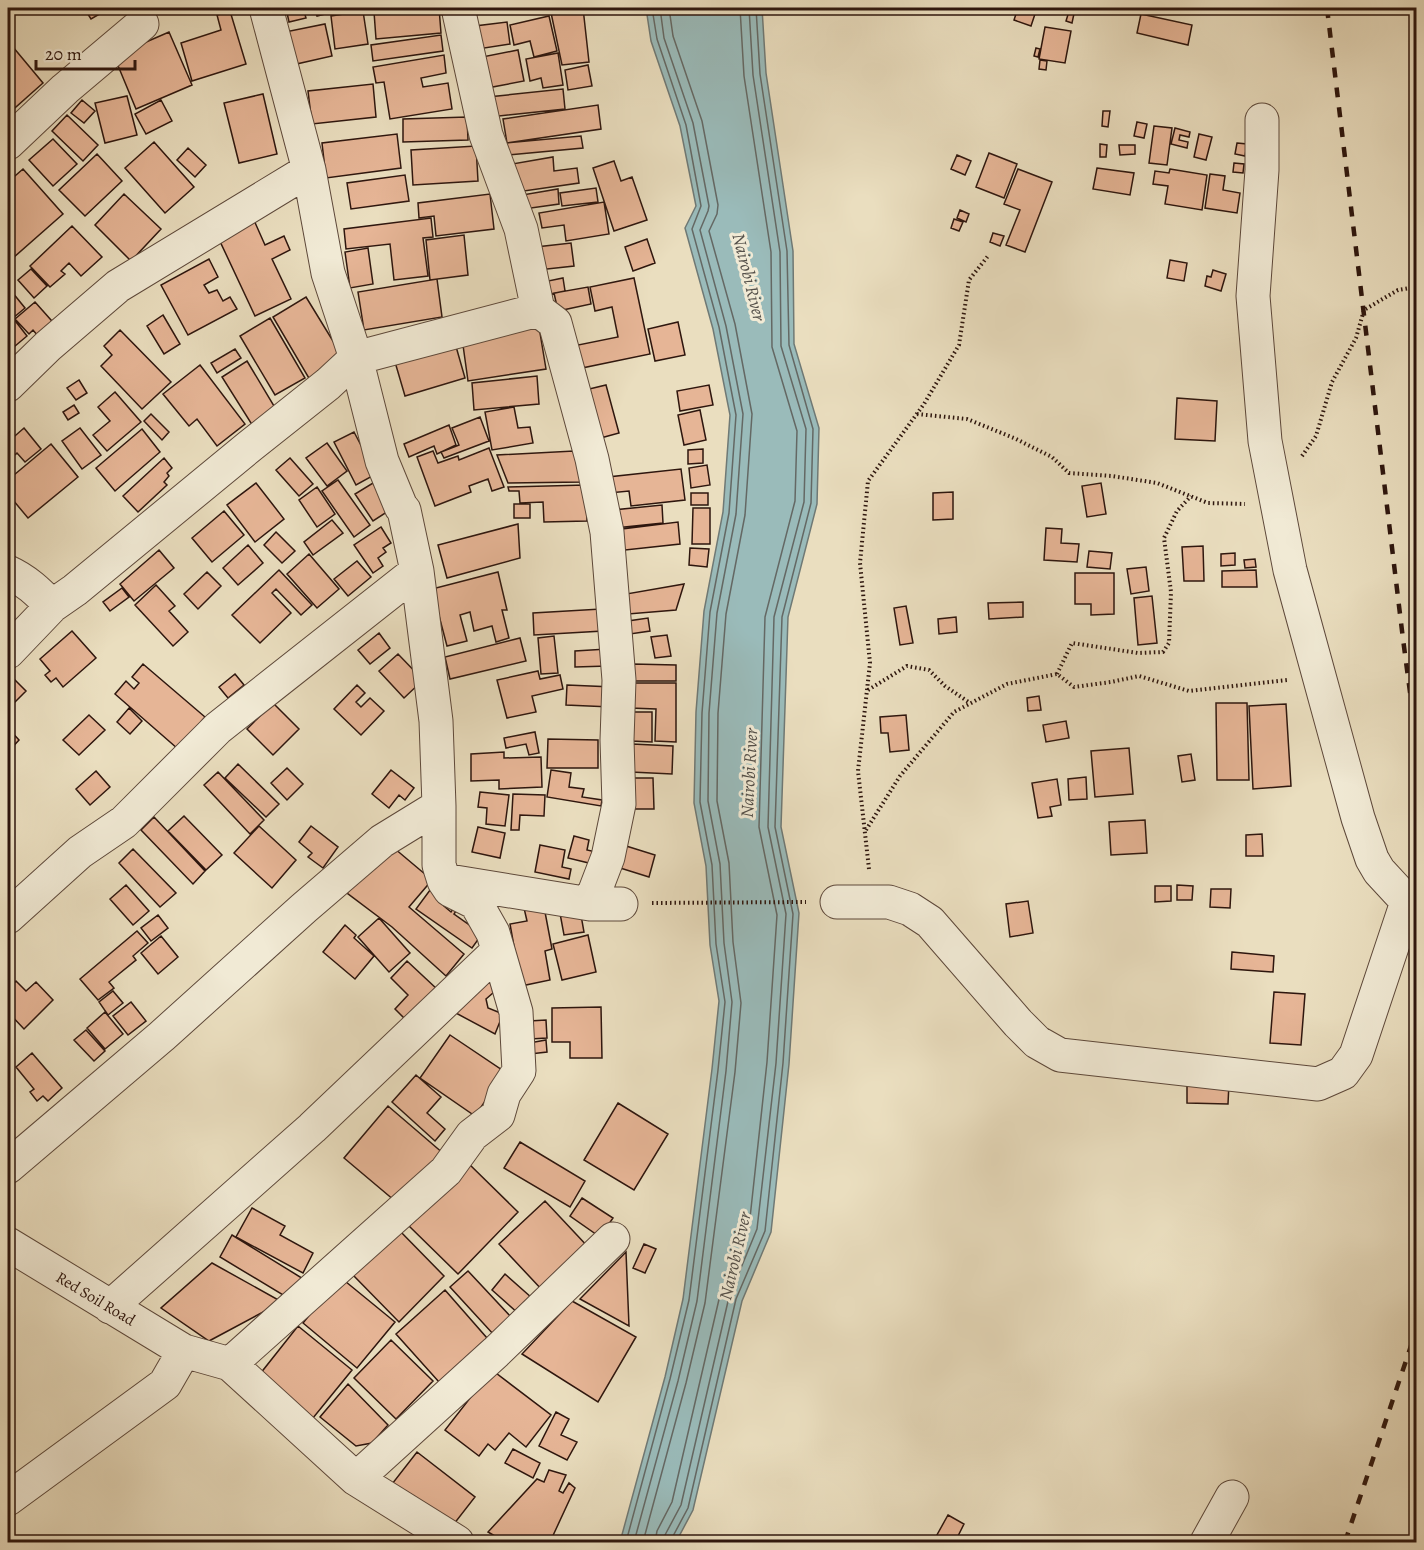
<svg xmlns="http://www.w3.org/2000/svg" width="1424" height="1550" font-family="Alegreya,serif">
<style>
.water{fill:#9abbba;stroke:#6f7975;stroke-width:1.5}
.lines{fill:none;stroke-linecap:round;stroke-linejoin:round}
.shore{stroke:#646864;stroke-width:1.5}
.building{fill:#e6b596;stroke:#2e160e;stroke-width:1.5}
.minor-casing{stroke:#5d483a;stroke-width:35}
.path{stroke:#2e160e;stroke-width:4;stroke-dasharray:1.5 3;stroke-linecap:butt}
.minor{stroke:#f1ead5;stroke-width:33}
.rail{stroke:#2e160e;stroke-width:4.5;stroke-dasharray:10 10;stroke-linecap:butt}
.labels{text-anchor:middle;stroke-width:6;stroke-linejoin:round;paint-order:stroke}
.street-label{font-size:16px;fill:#2e160e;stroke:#f1ead5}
.water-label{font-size:18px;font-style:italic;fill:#54504a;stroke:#f1ead5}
</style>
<rect width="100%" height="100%" fill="#eadebf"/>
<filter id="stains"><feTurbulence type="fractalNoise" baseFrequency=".00333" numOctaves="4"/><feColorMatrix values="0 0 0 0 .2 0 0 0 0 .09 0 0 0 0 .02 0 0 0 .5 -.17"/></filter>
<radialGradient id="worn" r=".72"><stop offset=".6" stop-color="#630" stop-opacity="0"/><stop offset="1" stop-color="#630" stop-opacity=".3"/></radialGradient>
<path class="water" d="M646,8h116l4,65 27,178 1,93 25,84 -2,76 -29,113 -7,210 18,86 -10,151 -18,168 -29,69 -49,209 -17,32h-56l45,-165 18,-78 29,-230 7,-68 -9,-56 -4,-79 -12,-63 2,-91 8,-101 19,-99 7,-97 -17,-86 -28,-101 11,-22 -16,-80 -29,-85z"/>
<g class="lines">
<path class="shore" d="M626,1542l44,-163 19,-79 29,-230 7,-68 -9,-58 -4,-79 -12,-63 2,-89 8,-101 19,-99 7,-98 -17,-88 -27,-98 9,-23 -15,-81 -29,-86 -5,-31
M634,1542l44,-161 19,-80 29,-230 6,-69 -8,-59 -4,-79 -12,-63 1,-88 8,-100 19,-99 7,-100 -17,-88 -26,-96 8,-19 1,-5 -16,-83 -29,-85 -4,-30
M643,1542l43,-159 19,-80 30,-231 6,-69 -8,-61 -4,-79 -12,-62 1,-88 8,-99 19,-99 7,-101 -17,-90 -26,-93 8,-17 1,-9 -16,-84 -29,-85 -4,-28
M655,1542l2,-11 15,-29 48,-207 29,-68 18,-165 10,-147 -18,-88 6,-210 30,-116 2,-70 -25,-84 -1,-95 -27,-176 -4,-68
M664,1542l1,-7 16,-30 48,-208 28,-68 19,-166 10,-149 -18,-87 6,-210 30,-115 2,-73 -25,-83 -1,-94 -27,-177 -4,-67
M671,1542l1,-4 16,-30 48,-209 29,-68 18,-168 10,-149 -18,-87 7,-210 29,-114 2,-74 -24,-84 -2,-94 -27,-177 -4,-66"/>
</g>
<path class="building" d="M84,8h26l-19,11z
M286,8h17l3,10 -17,4z
M314,8h22l1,3 -20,5z
M365,8h37l-37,2z
M424,8h15l2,25 -65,6 -2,-27z
M512,8h27v5h-27z
M550,8h33l6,54 -27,3z
M1018,8h19l-6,18 -17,-6z
M1070,8l5,1 -3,14 -6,-2z
M230,11l16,53 -54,17 -11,-38 40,-13 -4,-15z
M363,11l5,33 -33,5 -4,-33z
M1141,14l51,11 -4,20 -51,-12z
M549,16l8,35 -23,6 -4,-16 -16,4 -4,-20z
M507,22l3,22 -32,5 -3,-23z
M325,24l7,32 -40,9 -7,-33z
M1045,27l26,4 -6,32 -26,-4z
M169,32l23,53 -56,24 -22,-53z
M441,35l2,16 -70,10 -2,-16z
M8,41l35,42 -35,31z
M1036,48l4,1 -2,8 -4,-1z
M518,50l6,31 -37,7 -5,-31z
M558,53l5,32 -20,3 -2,-10 -11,3 -4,-22z
M444,55l2,18 -25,5 2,9 25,-4 4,26 -62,10 -6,-37 -8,1 -3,-16z
M1040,60l7,1 -1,9 -7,-1z
M588,65l4,21 -24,4 -3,-20z
M373,84l3,33 -64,7 -4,-33z
M563,89l2,20 -75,8 -2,-20z
M263,94l14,60 -38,9 -15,-60z
M127,96l10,39 -32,8 -10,-40z
M82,100l13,11 -11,12 -13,-10z
M161,100l11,21 -26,13 -11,-20z
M598,105l3,24 -94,14 -4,-24z
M1103,111h7l-2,16 -6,-1z
M67,115l31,30 -15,16 -31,-30z
M467,117l1,23 -65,2v-23z
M1137,122l10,2 -3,14 -10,-2z
M1154,126l18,2 -5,37 -18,-2z
M1175,128l15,4 -1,5 -9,-2 -1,5 9,2 -1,6 -16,-4z
M397,134l4,34 -75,10 -4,-35z
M1199,134l13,3 -6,23 -12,-3z
M581,136l2,12 -76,7 -1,-12z
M53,139l24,25 -24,22 -24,-26z
M154,142l40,45 -29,26 -40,-45z
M1237,143l10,1 -2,12 -10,-2z
M1100,144l7,1 -1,12h-6z
M1119,145h16v9l-15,1z
M476,146l2,35 -65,4 -2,-35z
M188,148l18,17 -11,12 -18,-17z
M989,153l28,11 -13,34 -28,-11z
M97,154l25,27 -37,35 -26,-26z
M957,155l14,6 -6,14 -14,-6z
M553,157l1,14 23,-3 2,15 -62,9 -5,-28z
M614,161l7,20 11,-4 15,43 -33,11 -21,-63z
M1234,163l10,1 -1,9 -10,-1z
M1097,168l37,5 -4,22 -37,-6z
M23,169l40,45 -50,44 -5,-6v-70z
M1018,169l34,13 -27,70 -19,-7 14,-35 -16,-6z
M1170,169l37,6 -5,35 -37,-6 3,-18 -15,-2 2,-13 14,2z
M1210,174l15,2 -2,14 17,3 -3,20 -32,-5z
M405,175l4,26 -58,8 -4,-26z
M596,188l2,14 -36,4 -2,-13z
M558,189l1,15 -35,5 -2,-14z
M124,194l37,35 -30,32 -36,-36z
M490,194l4,35 -58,7 -2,-20 -15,2 -1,-15z
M604,202l5,32 -43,7 -2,-16 -22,3 -3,-15z
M960,210l9,4 -3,8 -9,-4z
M253,218l12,27 19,-9 6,14 -18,9 19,40 -36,17 -38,-81z
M431,218l2,19 -10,1 5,38 -34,4 -4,-36 -44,5 -2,-20z
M954,219l9,3 -4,9 -8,-3z
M72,226l30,31 -21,19 -12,-13 -8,8 4,3 -15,13 -20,-21z
M993,233l11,3 -4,10 -10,-4z
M464,235l4,40 -38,5 -4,-40z
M647,239l8,24 -22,8 -8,-24z
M571,243l3,23 -36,4 -2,-23z
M368,248l5,36 -23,4 -5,-36z
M209,259l9,18 -14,8 5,8 8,-3 6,11 7,-4 7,12 -49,26 -27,-50z
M1170,260l17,3 -3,18 -17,-3z
M31,269l16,17 -13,12 -16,-18z
M1213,270l13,4 -5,17 -16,-5 2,-10 4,1z
M563,278l2,13 -15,3 -2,-13z
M634,278l16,76 -73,15 -4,-23 45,-9 -6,-30 -17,4 -5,-24z
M437,279l5,38 -78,13 -6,-38z
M8,287l17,21 -12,10 14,18 -19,16z
M588,287l3,17 -33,7 -4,-18z
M306,297l38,62 -34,21 -37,-63z
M35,302l24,27 -15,14 -11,-13 -4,4 -14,-15z
M163,315l17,29 -16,10 -17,-28z
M270,318l35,60 -30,17 -35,-59z
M678,322l7,33 -30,6 -7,-32z
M539,327l7,42 -78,12 -6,-43z
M120,330l51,52 -29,27 -41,-43 11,-11 -8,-9z
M455,343l10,35 -60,18 -10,-34z
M235,349l6,9 -24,15 -6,-10z
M247,361l33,55 -24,15 -34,-54z
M200,365l45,59 -28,22 -20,-27 -8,7 -26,-32z
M537,376l2,28 -65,6 -2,-27z
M79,380l8,13 -11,7 -9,-12z
M606,385l13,48 -22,6 -12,-49z
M709,385l4,20 -33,6 -3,-20z
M115,392l26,30 -34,29 -14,-16 17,-14 -12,-14z
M1177,398l40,3 -2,40 -40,-2z
M74,405l5,8 -11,7 -5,-8z
M514,407l4,21 12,-1 3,16 -41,7 -7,-38z
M700,410l6,30 -22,5 -6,-30z
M151,414l18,18 -7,8 -18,-19z
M480,417l9,24 -45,17 -3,-6 18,-7 -7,-17z
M449,425l7,20 -19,9 -3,-8 -25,11 -5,-13z
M24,428l17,21 -16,13 -8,-9 -9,8v-19z
M80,428l21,27 -19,14 -20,-28z
M142,429l18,23 -45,39 -19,-23z
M354,432l22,42 -20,11 -22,-43z
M327,443l20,28 -20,15 -21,-28z
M51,444l27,33 -50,41 -20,-24v-14z
M489,448l15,39 -12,4 -4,-12 -19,7 2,6 -36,14 -18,-49 16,-6 5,12 20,-7 1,4z
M703,449v14l-15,1v-14z
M574,451l8,31 -74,1 -11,-28z
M164,458l8,10 -5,5 2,3 -5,6 3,3 -29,27 -15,-16z
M290,458l23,26 -14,12 -23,-26z
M707,465l3,20 -19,3 -2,-20z
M681,469l4,31 -54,6 -2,-15 -20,2 -1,-16z
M338,480l32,45 -16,12 -32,-46z
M256,483l28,36 -29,23 -28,-37z
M373,483l17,27 -17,11 -18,-27z
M1101,483l5,31 -19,3 -5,-31z
M586,485l1,36 -43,1 -1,-20 -23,1 -1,-12h-10l-1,-4z
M317,487l18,27 -18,13 -18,-27z
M953,492v27l-20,1v-27z
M691,493h17v12h-17z
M514,504h16v14h-16z
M662,505l1,18 -48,5 -2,-18z
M693,508h17v36h-18z
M224,511l20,24 -32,27 -20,-24z
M332,520l11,13 -30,22 -9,-13z
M678,522l2,22 -64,7 -2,-21z
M518,524l2,34 -73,20 -9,-33z
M381,527l10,16 -8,5 3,4 -8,6 5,8 -10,7 -19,-28z
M1046,528l16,1 -1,14 18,1 -2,18 -33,-2z
M276,532l19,19 -13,12 -18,-18z
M248,545l15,18 -25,22 -15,-17z
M1203,546l1,35h-20l-2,-34z
M690,548l19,1 -2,18 -18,-2z
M159,550l15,18 -40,33 -14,-17z
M1089,551l23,2 -2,16 -23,-2z
M1235,553v12l-14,1v-12z
M309,554l30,35 -22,19 -30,-34z
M1255,559l1,8 -11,1 -1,-8z
M357,561l14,16 -23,19 -14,-17z
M1146,567l3,24 -18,3 -4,-25z
M279,570l33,35 -11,10 -25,-26 -4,4 19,20 -31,30 -28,-28z
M1256,570l1,17h-35v-16z
M207,572l14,14 -23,23 -14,-15z
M498,572l9,38h-5l7,28 -13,4 -4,-16 -18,5 -4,-19 -10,3 7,26 -20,5 -15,-57z
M1075,573h39v41l-23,1v-11h-16z
M684,584l-8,26 -48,4 -2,-20z
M156,585l19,21 -6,5 19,21 -15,14 -38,-41z
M122,588l7,9 -19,14 -7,-9z
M1152,596l5,47 -19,2 -4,-47z
M1023,602v15l-34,2 -1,-16z
M906,606l7,37 -13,2 -6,-37z
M601,609l2,22 -69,4 -1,-22z
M956,617l1,15 -18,2 -1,-15z
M648,618l2,13 -20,3 -2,-13z
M72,631l24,27 -33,29 -7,-9 -5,4 -6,-7 5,-4 -10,-12z
M379,633l11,15 -20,16 -12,-14z
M667,635l4,21 -16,2 -4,-21z
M554,636l4,37 -17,1 -3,-36z
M520,638l6,23 -76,18 -5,-22z
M607,649l1,17 -33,1v-16z
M398,654l25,26 -19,18 -25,-27z
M143,664l62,53 -27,32 -63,-55 11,-13 8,8 5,-6 -7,-6z
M632,664l44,1v16h-45z
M538,671l2,8 20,-4 3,14 -31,7 4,16 -29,6 -10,-38z
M235,674l9,11 -16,13 -9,-11z
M11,676l15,15 -18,18v-30z
M630,683h46v59l-21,-1 1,-32 -26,-1z
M357,685l8,8 -9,9 5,5 9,-9 14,13 -23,24 -27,-26z
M567,685l46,2 -2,20 -45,-2z
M1039,696l2,14 -13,1 -1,-13z
M273,703l26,26 -26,26 -26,-26z
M1216,703h31l2,77h-32z
M1286,704l5,82 -38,3 -4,-83z
M129,708l13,13 -12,13 -13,-12z
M632,712h20v30l-21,-1z
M89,715l16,15 -26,25 -16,-15z
M906,715l3,35 -19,2 -2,-19h-7l-1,-16z
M1066,721l3,17 -23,4 -3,-17z
M8,728l11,12 -11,12z
M535,732l4,21 -10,2 -3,-11 -20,4 -2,-10z
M548,739l50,1v28h-51z
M632,744l41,2 -1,28 -41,-2z
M1129,748l4,46 -38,3 -4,-46z
M504,752v6l37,-1 1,30 -43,2v-9l-28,1v-27z
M1191,754l4,26 -13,2 -4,-26z
M238,764l41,40 -13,13 -41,-39z
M287,768l16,16 -16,16 -16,-17z
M391,770l23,18 -9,12 -6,-5 -10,13 -17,-14z
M551,770l20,3 -2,14 15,2 -2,8 20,3 -1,6 -54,-9z
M96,771l14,16 -20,18 -14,-16z
M218,772l46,48 -14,14 -46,-49z
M1086,777l1,22 -18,1 -1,-21z
M632,778h21l1,31h-21z
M1057,779l4,26 -11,2 2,9 -14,2 -6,-35z
M480,792l29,3 -4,31 -19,-2 1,-16 -9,-1z
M513,794l32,1 -1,21 -24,-1 -1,15h-8z
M184,816l38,39 -16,15 -38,-39z
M154,817l51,54 -12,13 -52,-54z
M1145,820l2,33 -36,2 -2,-33z
M259,826l37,34 -24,28 -38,-35z
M311,826l27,21 -15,21 -15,-11 4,-4 -13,-11z
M478,827l27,6 -5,25 -28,-6z
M1262,834l1,22h-17v-21z
M574,836l15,4 -2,10 9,2 -3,12 -25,-6z
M388,843l44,37 -23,27 55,47 -18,22 -54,-49 -45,-34z
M540,845l25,5 -3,17 9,2 -2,10 -34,-7z
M623,845l32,10 -6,22 -32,-10z
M133,849l43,44 -16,14 -41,-44z
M126,885l23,26 -16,14 -23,-26z
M1177,885l16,1 -1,14h-15z
M433,886l16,11 -5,9 7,6 4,-6 3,2 -4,6 28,20 -10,14 -56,-39z
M1155,886h16v15l-16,1z
M1211,889h20l-1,19 -20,-1z
M1028,901l5,32 -23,4 -4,-33z
M579,904l5,28 -20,3 -5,-27z
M524,908l21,4 7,37 -7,2 5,29 -29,6 -11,-62 17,-3z
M158,915l10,13 -17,13 -10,-13z
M379,918l31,35 -21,19 -31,-35z
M345,925l11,10 -2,3 20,18 -19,23 -32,-27z
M137,931l11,12 -15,13 3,4 -27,22 5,6 -16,12 -18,-21z
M588,935l8,37 -34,8 -9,-36z
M161,936l17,21 -20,17 -17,-21z
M1232,952l42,4 -1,16 -42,-3z
M407,961l31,29 -30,32 -13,-13 13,-14 -17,-17z
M487,971l14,15 -15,13 2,9 15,6 -8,20 -41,-22z
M16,981l10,10 10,-9 17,18 -29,29 -16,-17v-23z
M113,991l10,12 -15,12 -9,-13z
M1274,992l31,2 -4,51 -31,-2z
M131,1002l15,19 -18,14 -15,-19z
M601,1007l1,51h-32v-16h-18v-34z
M105,1012l18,22 -18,15 -18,-21z
M546,1020l1,18 -17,1 -1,-18z
M86,1030l19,21 -11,10 -20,-21z
M450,1035l55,37 -30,44 -55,-38z
M546,1040l1,12 -17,2 -1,-11z
M32,1053l30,35 -14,13 -5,-5 -6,5 -7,-9 4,-3 -18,-22z
M416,1075l25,22 -14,16 18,16 -10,12 -43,-39z
M1187,1082l42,1 -1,21 -41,-1z
M618,1103l50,31 -34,56 -50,-30z
M388,1106l56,48 -43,52 -57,-48z
M520,1142l65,39 -15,26 -66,-39z
M467,1162l51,50 -60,62 -50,-49z
M582,1198l31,20 -13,19 -30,-21z
M545,1201l45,48 -46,43 -45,-48z
M252,1208l33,18 -5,9 33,18 -10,20 -67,-36z
M397,1228l47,48 -45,46 -47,-48z
M232,1235l73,45 -12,21 -73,-44z
M644,1244l12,5 -11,24 -12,-5z
M626,1252l3,74 -49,-27z
M212,1263l70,39 -73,39 -48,-33z
M468,1271l44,47 -18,17 -44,-48z
M505,1274l27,24 -13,16 -27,-24z
M340,1277l55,45 -38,46 -54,-45z
M445,1290l42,48 -48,44 -43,-48z
M572,1301l64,36 -38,65 -76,-48z
M298,1326l54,44 -39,48 -53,-44z
M391,1340l42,41 -37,38 -42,-41z
M492,1370l59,45 -25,32 -17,-14 -14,17 -7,-6 -9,12 -34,-26z
M348,1384l40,41 -16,18 -16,3 -36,-29z
M556,1412l13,7 -8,16 16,7 -10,18 -28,-14z
M513,1449l27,14 -7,15 -28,-15z
M417,1452l58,45 -25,32 -58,-45z
M549,1470l17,5 -7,16 4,2 6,-10 6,5 -25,54h-45l-17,-10 49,-53 7,3z
M948,1515l16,9 -9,18h-22z"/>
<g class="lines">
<defs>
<path id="minor" d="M1262,120v50l-9,126 12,145 25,129 68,248 14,41 7,12 37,40
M8,143l57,-54 77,-65
M538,310l17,13 37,136 15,73 12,148 -2,60 2,64 -11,53 -18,47
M8,385l40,-39 70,-60 191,-116
M8,572c18,8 30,20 44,34
M8,652l44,-46 23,-16 175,-144 78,-62 28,-26 182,-48 -17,-81 -35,-94 -28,-127
M449,881l141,23h31
M837,902h52l21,7 20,13 88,101 19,19 23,13 258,29 25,-11 13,-18 51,-153
M8,917l72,-65 44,-30 94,-94 199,-157
M8,1167l154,-131 142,-128 78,-67 57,-35
M8,1244l176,107 46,13 126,115 101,63
M110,1307l202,-179 186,-177
M230,1364l216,-193 26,-36 26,-20 6,-21 15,-23 -3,-59 -23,-79 -17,-30 -26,-13 -6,-9 -5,-16v-59l-3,-85 -19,-150 -13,-61 -3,-3 -19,-46 -26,-103 -28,-85 -19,-103 -43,-162
M356,1479l140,-127 117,-113
M8,1499l157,-115 19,-33
M1207,1542l25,-45"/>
</defs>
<use href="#minor" class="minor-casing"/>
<path class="path" d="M917,414l50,5 47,19 38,19 17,16 43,3 45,7 51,20 37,1
M1302,456l14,-20 16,-54 24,-44 8,-28 34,-20 18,-3
M1057,674l15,-31 66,10 25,-1 6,-9 2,-51 -7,-54 13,-27 14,-15
M868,690l39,-24 22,4 16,16 25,17
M866,830l34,-54 54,-64 53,-28 50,-10 17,13 37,-5 28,-6 50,15 98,-11
M869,869l-11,-98 12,-108 -10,-100 8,-82 56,-77 35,-59 10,-65 19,-24
M652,903l154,-1"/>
<use href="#minor" class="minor"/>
<path class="rail" d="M1327,8l76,631 13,99
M1345,1542l71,-211"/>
</g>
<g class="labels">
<g class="street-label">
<text transform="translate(96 1298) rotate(31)" y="6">Red Soil Road</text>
</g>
<g class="water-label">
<text transform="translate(749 277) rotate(76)" y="6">Nairobi River</text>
<text transform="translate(749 773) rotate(-87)" y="6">Nairobi River</text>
<text transform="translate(735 1256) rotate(-77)" y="6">Nairobi River</text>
</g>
</g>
<rect width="1424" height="1550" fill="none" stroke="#eadebf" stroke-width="30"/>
<rect x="9" y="9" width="1406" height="1532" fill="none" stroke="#2e160e" stroke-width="3"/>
<rect x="15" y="15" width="1394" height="1520" fill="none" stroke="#2e160e" stroke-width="1.5"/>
<path d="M36 60v9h99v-9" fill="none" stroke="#2e160e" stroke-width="3"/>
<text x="45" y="60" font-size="18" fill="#2e160e" stroke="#f1ead5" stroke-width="4.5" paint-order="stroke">20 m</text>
<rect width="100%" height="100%" filter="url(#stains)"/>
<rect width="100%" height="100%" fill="url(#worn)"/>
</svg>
